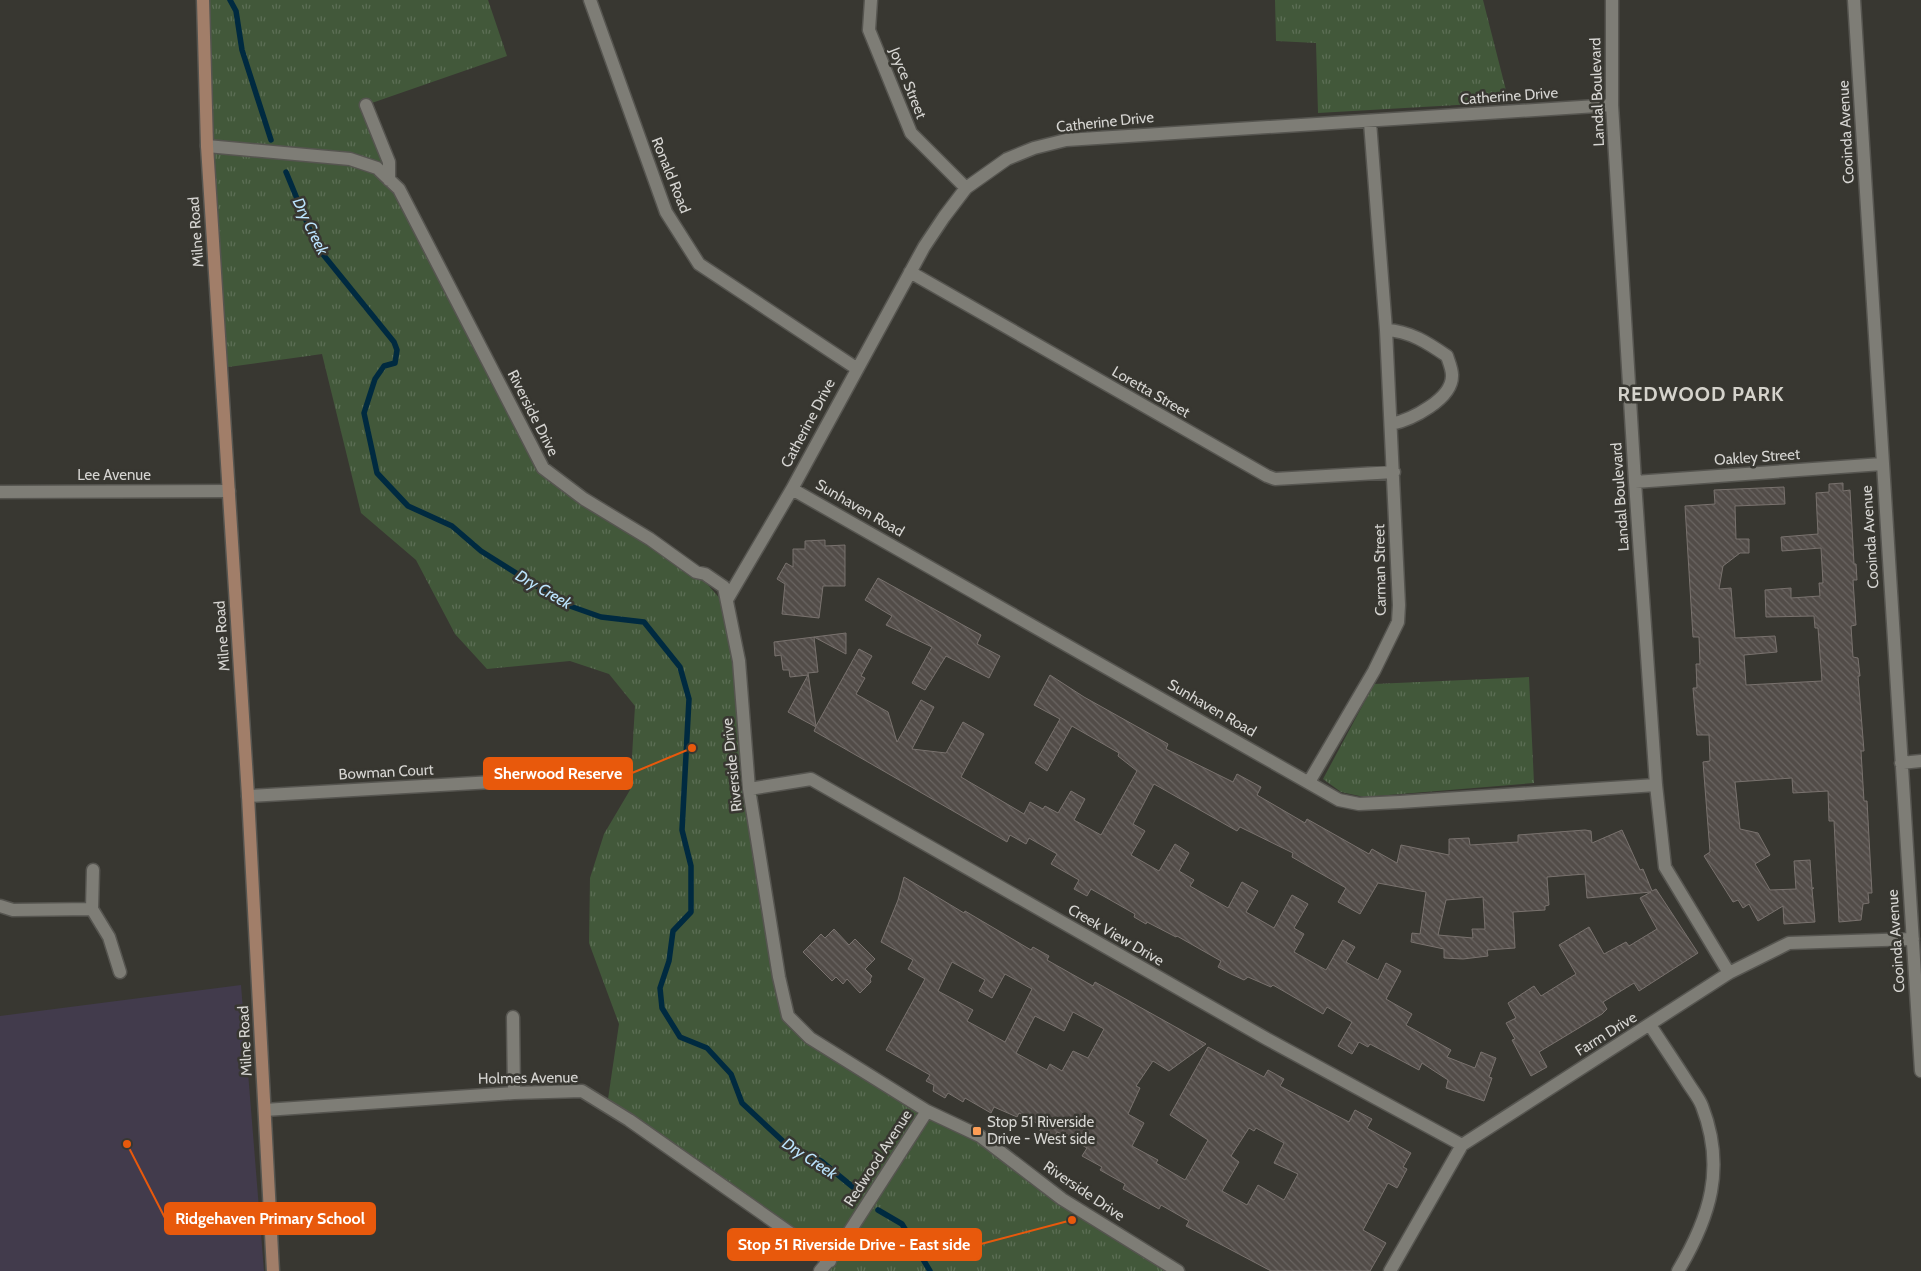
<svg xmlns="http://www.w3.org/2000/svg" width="1921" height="1271" font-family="Cabin,sans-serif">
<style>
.education{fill:#423b4c}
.grass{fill:url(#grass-tufts)}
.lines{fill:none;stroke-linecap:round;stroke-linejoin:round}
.stream{stroke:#002a40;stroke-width:5.5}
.building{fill:url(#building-back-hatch);stroke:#79726e;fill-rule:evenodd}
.minor-casing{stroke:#565550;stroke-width:15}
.secondary-casing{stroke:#565550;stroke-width:15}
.minor{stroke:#7e7d76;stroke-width:12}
.secondary{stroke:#a17e69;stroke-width:12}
.poi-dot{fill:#fd9d55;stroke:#383731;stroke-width:2}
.labels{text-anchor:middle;stroke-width:5;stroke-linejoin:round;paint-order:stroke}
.street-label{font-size:15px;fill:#d6d5d2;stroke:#383731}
.poi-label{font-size:15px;fill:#d6d5d2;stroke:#383731;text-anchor:start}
.water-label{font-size:16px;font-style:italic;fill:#bce4fe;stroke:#383731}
.district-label{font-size:20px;font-weight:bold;letter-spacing:1px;fill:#d5d3cc;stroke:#383731}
.leader{fill:none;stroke:#e8590c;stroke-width:2}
.callout-dot{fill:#e8590c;stroke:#383731;stroke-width:2}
.callout{fill:#e8590c;stroke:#e8590c;stroke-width:2}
.callout-label{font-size:16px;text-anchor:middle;font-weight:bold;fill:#fff}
</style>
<defs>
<pattern id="grass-tufts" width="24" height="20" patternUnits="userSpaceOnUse" patternTransform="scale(1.25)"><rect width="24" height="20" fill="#42583a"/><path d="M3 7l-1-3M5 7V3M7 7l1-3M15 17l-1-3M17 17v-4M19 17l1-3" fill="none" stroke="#5d6f56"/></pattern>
<pattern id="building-back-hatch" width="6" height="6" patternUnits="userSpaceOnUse" patternTransform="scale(1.25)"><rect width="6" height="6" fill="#524c48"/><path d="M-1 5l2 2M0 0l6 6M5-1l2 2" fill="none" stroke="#6a6562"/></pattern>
</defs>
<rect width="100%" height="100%" fill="#383731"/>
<path class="education" d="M241,985l23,286h-264v-255z"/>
<path class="grass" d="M203,0h285l19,56 -141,49 23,75 154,288 160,111 19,22 13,37 53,378 139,95 50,20 138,101 67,39h-362l10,-10 -223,-155 12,-82 -30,-81 1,-65 14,-44 26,-44 5,-84 -26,-32 -39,-13 -83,8 -32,-35 -39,-74 -55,-47 -39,-159 -101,14z
M1275,0h208l26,102 -191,11 -2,-70 -40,-2z
M1529,677l5,106 -170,14 -23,-5 -18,-13 51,-95z"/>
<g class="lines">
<path class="stream" d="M230,0l6,11 6,39 29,90
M286,172l31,75 77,95 3,8 -2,13 -11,3 -9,13 -11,34 13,60 31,33 44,20 29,25 86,54 34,12 43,5 36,45 9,32 -7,131 9,36v46l-18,19 -4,30 -9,27 2,20 18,29 27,11 24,26 11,29 44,41 35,17 38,31
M878,1210l24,14 28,47"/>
</g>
<path class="building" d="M1843,483v8l7,-1 4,74h2l1,16h-4l3,45 -5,1 2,31 5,1 2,18h-2l6,75h-3l3,50h3l5,92h-4l1,10 -6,1 -2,16 -22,2 -5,-101h-5l-1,-30 -35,2 -1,-15 -57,4 5,47 18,4 12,22 -15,9 15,26 26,-1 -2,-28 16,-1 2,28h2l-2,1 3,33 -31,2 -1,-18 -25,15 -9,-17 -6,4 -5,-8 -5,2 -29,-46 6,-4 -7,-90 7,-1 -1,-26h-12l-4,-47h4l-1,-24h4l-1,-27h-6l-8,-131 30,-2 -1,-14 70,-3 1,17 -50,2 1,33h13v14h-9l-17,13 -4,23 12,-1 4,50 40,-2 2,16 -33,3 2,30 76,-4 -4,-53h-3l-1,-12 -48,1 -1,-27 26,-2v10l29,-2 -1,-13h4l-2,-35 -39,3 -1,-14 37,-3 -2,-41 13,-1v-8z
M825,540v6l20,-1v41h-22l-4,32 -37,-4 3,-30 -8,-5 9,-16 7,4v-18h12v-8z
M878,578l103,57 -4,9 23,12 -11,22 -43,-22 -21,34 -13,-7 20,-36 -46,-22 6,-9 -27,-16z
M846,633v21l-32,-17 4,35 -10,1 8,53 43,-77 13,7 -11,20 4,2 -9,16 32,18 9,30 24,-42 13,7 -22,42 34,4 17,-31 21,12 -23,43 63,37 6,-12 13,7 2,-3 13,7 13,-22 14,8 -11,21 27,15 36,-64 -19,-15 1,-3 -47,-27 -25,45 -12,-8 25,-44 -26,-14 16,-30 34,22 84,47 -2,5 67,33 4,-8 24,13 -4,8 48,28 2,-4 62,35 3,-5 25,14 4,-18 48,10v-16l20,-1 1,7 48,-3v-7l67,-5 6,1 1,12 30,-13 18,40 3,-1 9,22 4,-2 42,64 -59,38 -5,-8 -31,19 4,7 -5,5 -63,38 8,15 -16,9 -19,-36 3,-1 -9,-16 10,-5 -8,-15 26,-17 7,10 35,-22 -17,-29 30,-18 15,27 22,-12 3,4 28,-17 -17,-31 11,-6 -64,6 -2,-24 -38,3 2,28 -4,1v4l-32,2 2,36 -28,2 1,6 -25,3 -19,-1v-9l-33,-7 1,-9 8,1 6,-42 -48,-9 -18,31 -22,-12 8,-14 -54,-31 1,-4 -53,-26 -3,4 -83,-47 -21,40 12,7 -14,24 28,16 16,-27 14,9 -10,18 15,9 -4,6 38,22 14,-26 16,9 -12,21 28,16 18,-33 16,9 -14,24 10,6 -10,18 32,18 17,-30 12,7 -9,15 32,18 8,-17 15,8 -15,28 26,15 -6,11 45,25 -4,7 28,11 6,-16 15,6 -7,19 3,1 -8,23 -38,-13 2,-8 -26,-17 -3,7 -49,-26 -2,3 -9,-5 -7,12 -14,-8 14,-24 -25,-15 -4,7 -50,-29 -2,2 -23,-10 -4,3 -13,-6 -13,-7 3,-6 -44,-25 -1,1 -29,-15 -1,2 -12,-7 1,-3 -44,-25 -4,7 -13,-7 5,-9 -28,-16 6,-10 -28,-16 -3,6 -16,-9 -3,7 -193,-111 2,-4 -28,-15 20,-37 -18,2 -1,-7h-6l-2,-15 -6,1 -1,-14zM1483,897l2,32h-13l1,9 -35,-3 8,-35z
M904,877l60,36 1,-2 66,39 2,-3 16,9 -2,4 46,26 2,-4 111,62 -37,27 -16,-10 -17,25 4,2 -12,26 16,9 -12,23 26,14 -2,3 29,17 23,-40 -38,-25 38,-68 56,30 4,-7 16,9 -4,7 69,36 6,-12 17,9 -5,9 44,25 -8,14 4,2 -10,19 -9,-5 -25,47 23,13 -16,28h-99l-85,-45 3,-5 -28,-16 -2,4 -36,-20 2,-5 -25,-14 2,-3 -20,-11 5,-8 -25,-14 -5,-2 -6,11 -13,-8 4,-9 -23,-13 -2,4 -23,-10 -3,6 -26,-15 -2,4 -15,-9 -3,5 -12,-7 1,-6 -8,-4 4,-6 -44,-25 39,-71 -17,-10 5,-9 -32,-18 17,-42zM952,962l33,18 -6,11 13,7 13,-24 27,15 -27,53 -38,-21 6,-11 -35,-19zM1073,1012l31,17 -16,29 -15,-7 -11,20 -12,-7 -3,6 -31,-17 19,-37 29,15zM1249,1128l5,3 2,-3 28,15 -10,20 24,11 -14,26 -26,-15 -11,20 -25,-14 17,-29 -8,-6z
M834,929l15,16 6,-6 20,20 -10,10 7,7 -2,3 1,3 -11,11 -13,-14 -4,5 -7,-7 -4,4 -29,-29 18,-18 4,4z"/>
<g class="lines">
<defs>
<path id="minor" d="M590,0l76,212 33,52 157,104
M871,0l-2,30 42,103 55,55
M1612,0v105l23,377 21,303 9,82 64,106
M1854,0l67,1071
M366,105l23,57v18
M207,146l143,13 27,9 22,21 144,279 41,31 66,40 46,33 9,2 19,13 15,74 10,128 30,188 9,39 22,22 117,73 53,25 82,63 116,72
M910,272l357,204 8,3 119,-7
M1386,330c24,1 42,13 61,26 2,6 5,13 5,19 1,24 -41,45 -61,49
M1635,482l247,-18
M792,489l547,311 20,4 41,-2 256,-17
M0,492l229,-1
M728,598l64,-109 132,-242 20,-30 22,-29 41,-29 27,-11 32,-8 546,-35
M1901,763l20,-2
M1309,782l65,-111 24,-49 1,-17 -13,-275 -16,-208
M749,789l62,-10 456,260 195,106
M248,796l278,-16
M93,870l-1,39 17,28 11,35
M0,906l13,4 79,-1
M513,1017l1,76
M1650,1025c13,20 26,39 38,58 5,8 11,15 14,23 24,62 8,111 -24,165
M265,1110l249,-17 68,-2 47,29 201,141
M820,1271l17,-20 90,-140
M1390,1271l72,-126 267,-172 60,-30 124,-4"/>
<path id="secondary" d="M203,0l4,146 41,650 25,475"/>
</defs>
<use href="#minor" class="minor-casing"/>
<use href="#secondary" class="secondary-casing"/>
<use href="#minor" class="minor"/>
<use href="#secondary" class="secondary"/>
</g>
<rect class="poi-dot" x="972" y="1126" width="10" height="10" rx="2.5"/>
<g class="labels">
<g class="street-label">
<text transform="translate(908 83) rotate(68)" y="5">Joyce Street</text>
<text transform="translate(1597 92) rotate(-92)" y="5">Landal Boulevard</text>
<text transform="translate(1509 96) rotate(-4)" y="5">Catherine Drive</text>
<text transform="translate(1105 122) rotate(-6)" y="5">Catherine Drive</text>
<text transform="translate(1846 132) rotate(-93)" y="5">Cooinda Avenue</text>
<text transform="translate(671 175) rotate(68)" y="5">Ronald Road</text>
<text transform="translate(196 232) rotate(-94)" y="5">Milne Road</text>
<text transform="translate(1151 392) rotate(30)" y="5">Loretta Street</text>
<text transform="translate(533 413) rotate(63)" y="5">Riverside Drive</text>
<text transform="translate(808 423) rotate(-62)" y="5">Catherine Drive</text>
<text transform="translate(1757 457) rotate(-4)" y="5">Oakley Street</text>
<text x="114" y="480">Lee Avenue</text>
<text transform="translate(1620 497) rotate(-94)" y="5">Landal Boulevard</text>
<text transform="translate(860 508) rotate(30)" y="5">Sunhaven Road</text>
<text transform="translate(1870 537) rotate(-94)" y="5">Cooinda Avenue</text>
<text transform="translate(1380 570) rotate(-91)" y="5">Carman Street</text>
<text transform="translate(222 636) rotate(-94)" y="5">Milne Road</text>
<text transform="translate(1212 708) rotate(30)" y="5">Sunhaven Road</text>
<text transform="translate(732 765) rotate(-96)" y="5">Riverside Drive</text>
<text transform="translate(386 772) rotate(-3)" y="5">Bowman Court</text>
<text transform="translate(1116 935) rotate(30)" y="5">Creek View Drive</text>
<text transform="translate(1896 941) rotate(-94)" y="5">Cooinda Avenue</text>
<text transform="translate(1606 1034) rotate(-32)" y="5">Farm Drive</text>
<text transform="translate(245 1041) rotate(-93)" y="5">Milne Road</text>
<text transform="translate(528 1078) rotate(-1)" y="5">Holmes Avenue</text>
<text transform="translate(878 1158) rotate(-57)" y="5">Redwood Avenue</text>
<text transform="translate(1084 1191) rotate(34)" y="5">Riverside Drive</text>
</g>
<g class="poi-label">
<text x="987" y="1127">Stop 51 Riverside<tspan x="987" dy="17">Drive - West side</tspan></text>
</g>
<g class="water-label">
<text transform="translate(311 226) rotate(64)" y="6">Dry Creek</text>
<text transform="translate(544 589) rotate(30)" y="6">Dry Creek</text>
<text transform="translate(810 1158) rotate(33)" y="6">Dry Creek</text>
</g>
<g class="district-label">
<text x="1701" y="401">REDWOOD PARK</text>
</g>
</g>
<path class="leader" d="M692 748L632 773M127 1144L165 1218M1072 1220L981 1244"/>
<g class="callout-dot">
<circle cx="692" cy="748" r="5"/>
<circle cx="127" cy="1144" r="5"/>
<circle cx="1072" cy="1220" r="5"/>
</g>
<g class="callout">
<rect x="484" y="758" width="148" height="31" rx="5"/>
<rect x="165" y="1203" width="210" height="31" rx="5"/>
<rect x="728" y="1229" width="253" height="31" rx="5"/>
</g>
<g class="callout-label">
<text x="558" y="779">Sherwood Reserve</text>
<text x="270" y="1224">Ridgehaven Primary School</text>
<text x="854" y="1250">Stop 51 Riverside Drive - East side</text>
</g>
</svg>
